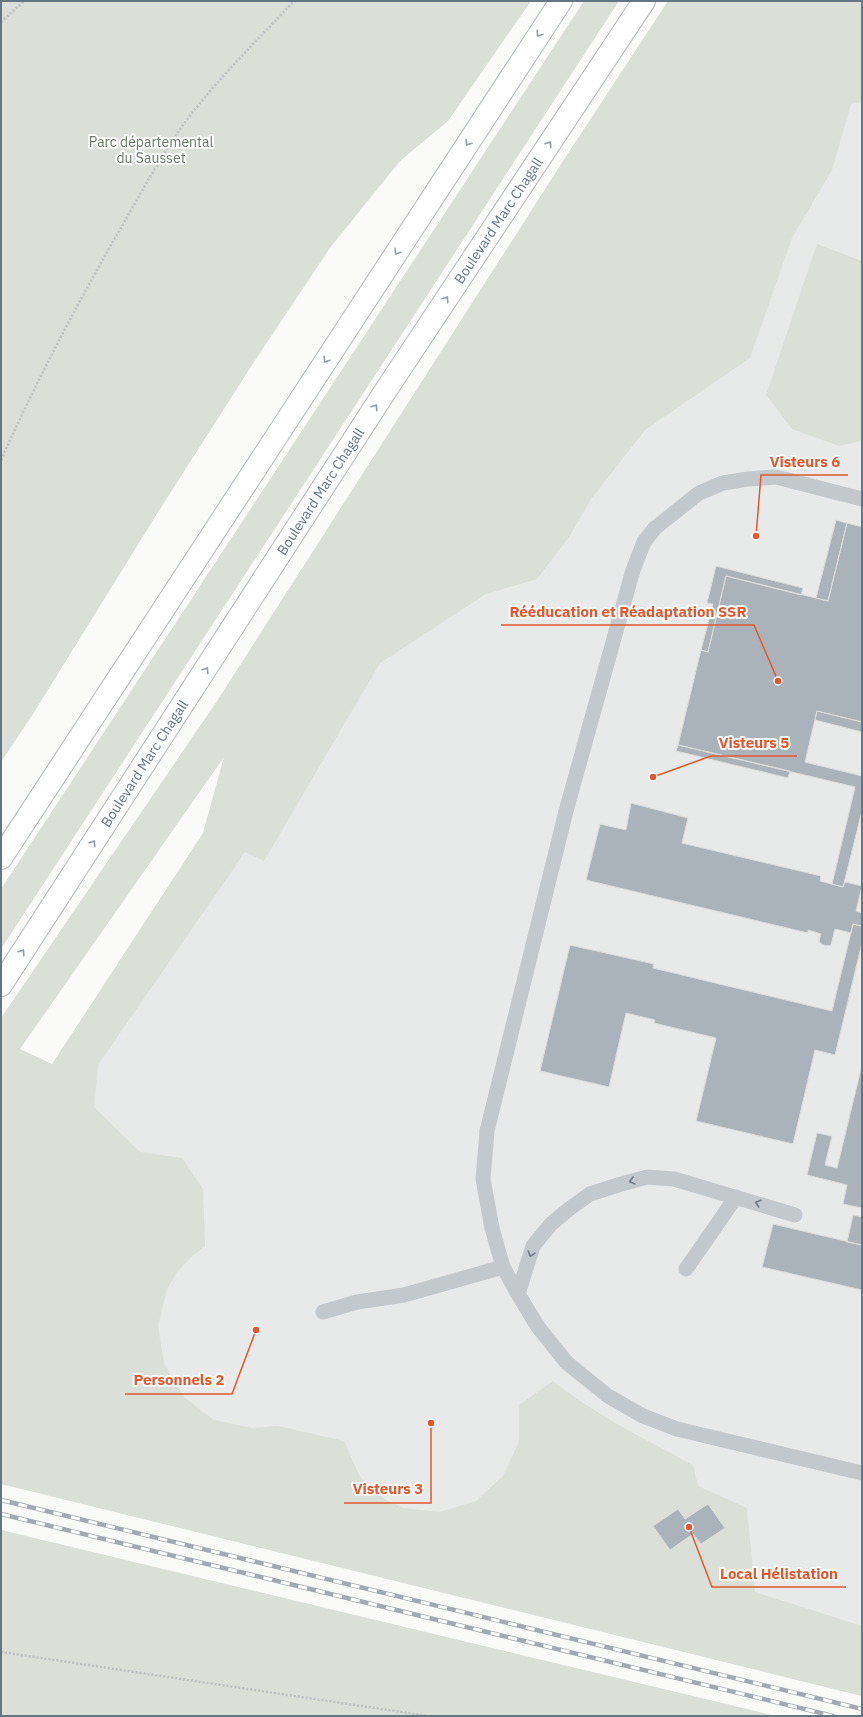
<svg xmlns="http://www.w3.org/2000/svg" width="863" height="1717" font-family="'IBM Plex Sans',sans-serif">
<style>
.built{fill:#e8e9e9}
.green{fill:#dadfd7;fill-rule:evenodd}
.building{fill:#aab3b9;stroke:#dcdcda}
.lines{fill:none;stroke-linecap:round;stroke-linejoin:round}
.highway-casing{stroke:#b4b9bd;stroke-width:24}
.path{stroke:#bbbfc2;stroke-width:2.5;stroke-dasharray:2 2;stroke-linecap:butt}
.lane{stroke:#c3c8cc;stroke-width:15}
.highway{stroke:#fff;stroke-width:22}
.rail-casing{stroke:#a2aab0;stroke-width:4.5}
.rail{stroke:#fff;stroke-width:3;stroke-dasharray:9;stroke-linecap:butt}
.oneway{stroke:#939fa8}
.oneway2{stroke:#6a7a87}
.labels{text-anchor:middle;stroke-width:4;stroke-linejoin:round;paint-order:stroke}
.park-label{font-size:14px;fill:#687a64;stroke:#fff}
.street-label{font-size:14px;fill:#657683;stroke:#fff}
.leader{fill:none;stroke:#e4572e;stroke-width:1.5}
.callout-dot{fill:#e4572e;stroke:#fff;stroke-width:1.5}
.callout-label{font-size:15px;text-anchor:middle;font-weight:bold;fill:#e4572e;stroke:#fff;stroke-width:4;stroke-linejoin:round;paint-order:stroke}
</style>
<rect width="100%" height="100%" fill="#fafaf8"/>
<path class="built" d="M862,1v1671l-861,-204v-321z"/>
<path class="green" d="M1,1h530l-83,120 -48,40 -70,87 -78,117 -92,144 -127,205 -32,48z
M584,1h35l-618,948v-60z
M668,1h194v101l-11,2 -19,66 -40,68 -42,120 -105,72 -54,69 -22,38 -32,42 -51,15 -106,69 -116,198 -19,-9 -147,213 -4,42 46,45 42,6 21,31 2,57 -15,12 -13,14 -10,17 -9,37 6,38 20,33 30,23 38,8 26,-2 66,15 15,34 12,14 15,11 17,8 37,4 36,-11 27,-25 16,-34v-37l34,-24c42,34 92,58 140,84l5,21 49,22 8,84 107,34v70l-861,-212v-466l216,-317 348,-543zM224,757l-21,76 -151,231 -32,-15z
M817,244l45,17v180l-23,5 -47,-17 -26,-34z
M1,1530l775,186h-775z"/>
<path class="building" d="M836,520l11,3 -19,78 -12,-3z
M847,523l15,4v195l-45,-11 -12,51 57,14v35l-19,76 -11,-3 23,-97 -177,-42 23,-95 7,2 18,-76 102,25z
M716,566l87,22 -2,7 -75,-19 -18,76 -7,-2 12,-46 -6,-1z
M817,711l45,11v10l-47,-12z
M678,745l112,26 -2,7 -112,-27z
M631,803l57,15 -6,25 139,33 -1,5 23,6 2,-5 17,4 -6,25 6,2v13l-9,-2 -2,9 -16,-4 -4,16 -4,1 -6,-2 -2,-3 2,-7 -13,-4v3l-222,-53 14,-56 26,6z
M853,924l9,2v17l-27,112 -20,-5 -22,94 -97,-23 20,-83 -62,-15 1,-3 -29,-7 -17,74 -69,-16 30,-126 84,19 -1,4 179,43z
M862,1065v143l-19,-4 4,-19 -40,-10 10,-42 15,3 -7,29 12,3z
M853,1215l9,2v28l-15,-3z
M773,1224l89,21v45l-100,-23z
M708,1504l17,24 -24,16 -8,-10 -23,16 -17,-24 25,-17 7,10z"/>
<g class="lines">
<defs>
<g id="highway">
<path d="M1,858l560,-857"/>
<path id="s1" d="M1,985l385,-595 258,-389"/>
</g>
</defs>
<use href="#highway" class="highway-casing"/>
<path class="path" d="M1,22l23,-21
M1,460c36,-80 77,-158 121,-234 19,-33 39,-70 61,-101 33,-45 73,-83 111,-124
M1,1652l427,64"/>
<path class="lane" d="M862,499l-86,-22 -28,2 -25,4 -24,10 -44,35 -11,14 -11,28 -67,241 -79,320 -4,48 9,49 11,39 15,27 20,33 29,36 41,33 35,20 34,13 185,44
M686,1269l50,-72
M518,1294l15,-48 18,-22 18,-15 21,-15 28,-9 29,-8 27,2 121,36
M323,1312l34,-10 47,-7 99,-28"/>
<use href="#highway" class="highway"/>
<defs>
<path id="rail" d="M1,1500l861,209
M1,1514l832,202"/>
</defs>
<use href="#rail" class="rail-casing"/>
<use href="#rail" class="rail"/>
</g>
<defs><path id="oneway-chevron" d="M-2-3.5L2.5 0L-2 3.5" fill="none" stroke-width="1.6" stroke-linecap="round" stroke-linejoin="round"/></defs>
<g class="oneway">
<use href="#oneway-chevron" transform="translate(539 34) rotate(123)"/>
<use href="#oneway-chevron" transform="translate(468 143) rotate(123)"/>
<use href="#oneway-chevron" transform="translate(549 144) rotate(-56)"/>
<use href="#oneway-chevron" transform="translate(397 252) rotate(123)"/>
<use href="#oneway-chevron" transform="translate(446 299) rotate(-56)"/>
<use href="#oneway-chevron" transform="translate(326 360) rotate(123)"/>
<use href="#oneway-chevron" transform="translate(375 407) rotate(-57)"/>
<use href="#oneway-chevron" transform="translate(206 670) rotate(-57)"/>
<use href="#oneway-chevron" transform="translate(93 843) rotate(-57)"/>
<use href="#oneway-chevron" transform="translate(22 952) rotate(-57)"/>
</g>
<g class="oneway2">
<use href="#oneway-chevron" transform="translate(632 1181) rotate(165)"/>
<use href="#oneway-chevron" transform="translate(758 1203) rotate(-162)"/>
<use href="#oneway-chevron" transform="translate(531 1254) rotate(107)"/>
</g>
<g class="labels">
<g class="park-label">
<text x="151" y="147">Parc départemental<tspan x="151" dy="16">du Sausset</tspan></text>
</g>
<g class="street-label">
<text dy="5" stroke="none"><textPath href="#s1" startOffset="912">Boulevard Marc Chagall</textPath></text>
<text dy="5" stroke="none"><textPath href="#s1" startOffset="588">Boulevard Marc Chagall</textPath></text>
<text dy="5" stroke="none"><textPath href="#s1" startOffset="264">Boulevard Marc Chagall</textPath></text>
</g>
</g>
<path class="leader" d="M756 536L761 475H848M778 681L754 625H501M653 777L711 756H797M256 1330L232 1394H125M431 1423L431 1503H344M689 1527L712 1587H846"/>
<g class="callout-dot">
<circle cx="756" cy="536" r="4"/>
<circle cx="778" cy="681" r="4"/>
<circle cx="653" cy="777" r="4"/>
<circle cx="256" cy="1330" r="4"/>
<circle cx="431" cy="1423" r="4"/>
<circle cx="689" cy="1527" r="4"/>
</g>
<g class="callout-label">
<text x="805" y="467">Visteurs 6</text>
<text x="628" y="617">Rééducation et Réadaptation SSR</text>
<text x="754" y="748">Visteurs 5</text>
<text x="179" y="1385">Personnels 2</text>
<text x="388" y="1494">Visteurs 3</text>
<text x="779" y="1579">Local Hélistation</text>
</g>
<rect width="863" height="1717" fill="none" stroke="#657683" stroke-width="4"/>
</svg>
